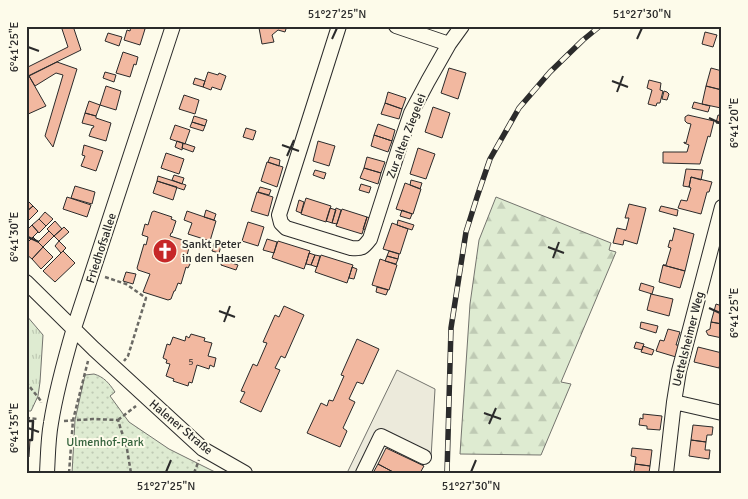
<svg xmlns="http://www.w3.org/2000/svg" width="748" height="499" font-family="Signika,sans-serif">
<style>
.grass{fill:url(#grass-tufts);stroke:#74746e}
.forest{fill:url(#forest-firs);stroke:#74746e}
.park{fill:url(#park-dots);stroke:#74746e}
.parking{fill:#eceadb;stroke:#74746e}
.building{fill:#f2b8a0;stroke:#2b2b2b}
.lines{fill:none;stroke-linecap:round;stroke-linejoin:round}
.minor-casing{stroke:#2b2b2b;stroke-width:16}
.path{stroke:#6a6964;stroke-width:2.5;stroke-dasharray:4 2.5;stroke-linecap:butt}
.minor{stroke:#fdfbea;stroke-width:14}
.rail-casing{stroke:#2b2b2b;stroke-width:5.5}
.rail{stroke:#fdfbea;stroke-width:4;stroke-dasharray:11;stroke-linecap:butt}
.wall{stroke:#2b2b2b;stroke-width:2.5}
.ticks{fill:none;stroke:#2b2b2b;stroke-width:2}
.labels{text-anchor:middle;stroke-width:4;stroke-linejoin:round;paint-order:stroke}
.number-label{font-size:10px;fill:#5d4e48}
.street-label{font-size:12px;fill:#2b2b2b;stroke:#fdfbea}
.poi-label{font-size:12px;fill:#2b2b2b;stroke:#fdfbea;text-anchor:start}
.park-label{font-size:12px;fill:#34623c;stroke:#fdfbea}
.neatline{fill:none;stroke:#2b2b2b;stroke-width:2}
.ticks-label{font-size:12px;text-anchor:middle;fill:#2b2b2b}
</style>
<defs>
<pattern id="grass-tufts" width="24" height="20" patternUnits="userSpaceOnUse" patternTransform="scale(1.25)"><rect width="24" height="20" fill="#deebd1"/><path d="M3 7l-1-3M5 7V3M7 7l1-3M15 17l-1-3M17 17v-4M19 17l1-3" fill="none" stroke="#bfcab4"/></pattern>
<pattern id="forest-firs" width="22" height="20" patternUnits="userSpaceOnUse" patternTransform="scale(1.25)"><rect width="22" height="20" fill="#deebd1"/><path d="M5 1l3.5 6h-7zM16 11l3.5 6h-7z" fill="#bfcab4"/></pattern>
<pattern id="park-dots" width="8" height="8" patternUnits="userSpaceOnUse" patternTransform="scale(1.25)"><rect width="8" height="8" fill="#deebd1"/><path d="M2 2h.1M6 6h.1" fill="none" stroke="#bfcab4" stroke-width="1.8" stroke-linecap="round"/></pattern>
</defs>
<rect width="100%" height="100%" fill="#fdfbea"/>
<path class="grass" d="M26,315l17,20 -3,47 -2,14 -7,15h-5z"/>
<path class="forest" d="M496,197l115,46 -2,7 7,2 -55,130 10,2 -30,71 -81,-1 10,-150 9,-64z"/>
<path class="park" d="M94,374c10,3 15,9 21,18l-5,4 19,26 40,27 48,24h-145l3,-53 10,-45z"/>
<path class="parking" d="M397,370l38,19 -4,69 -43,-22 -18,37h-23z"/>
<path class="building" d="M61,26h12l8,24 -55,27v-9l42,-21z
M131,26h5l9,3 -5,16 -16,-5 3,-10 3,1z
M255,26h32l-2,6 -7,-2 -6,5 2,7 -12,2 -3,-16z
M705,32l12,3 -4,12 -11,-3z
M108,33l14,4 -3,9 -14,-5z
M123,52l15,5 -2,8 -2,-1 -4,13 -14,-4z
M57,62l20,7 -24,78 -8,-11 18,-61 -7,-2 -21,13 -6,-10z
M449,68l17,5 -8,26 -17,-6z
M711,68l11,3v19l-16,-4z
M105,72l11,3 -2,7 -11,-4z
M208,72l10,3 1,-2 7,3 -5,14 -9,-3 -1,3 -8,-3z
M29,76l17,30 -20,9v-38z
M195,78l10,3 -2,6 -10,-3z
M649,80l12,3 -1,7 3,1 -3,12h-3l-1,3 -8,-2 4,-14 -5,-2z
M106,86l15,5 -5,19 -16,-5z
M706,86l16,4 -1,18 -19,-4z
M664,91l3,1 2,2 -2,6 -5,-1z
M388,92l18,6 -4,11 -17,-6z
M184,95l15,5 -4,14 -16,-5z
M89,101l11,4 -4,11 -11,-3z
M694,102l16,4 -2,6 -16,-4z
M385,103l17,6 -3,10 -18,-5z
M433,107l17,6 -8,25 -17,-6z
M85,113l11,3v2l15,5 -5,18 -17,-5 3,-8h1l1,-2 -12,-3z
M688,115l26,6 -4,16 -2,-1 -8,28 -37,-1v-11h24l2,-7 -5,-2v-1l2,1 5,-19 -4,-1 -2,-2v-4z
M718,115l4,1v8l-6,-1z
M194,116l13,4 -2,6 -13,-4z
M192,122l13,4 -2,5 -13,-4z
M378,124l17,6 -3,11 -18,-6z
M175,125l15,5 -5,14 -15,-5z
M246,128l10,3 -3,9 -10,-3z
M374,135l18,6 -4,11 -17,-6z
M177,141l6,2 -1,7 -7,-3z
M318,141l17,5 -6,20 -16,-5z
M183,143l12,4 -2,5 -11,-4z
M84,145l19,6 -7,20 -15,-5 4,-10 -3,-1z
M418,148l17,6 -9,25 -16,-5z
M166,153l18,6 -5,15 -18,-6z
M270,157l10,3 -1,6 -11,-4z
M367,157l18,5 -4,11 -17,-5z
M267,162l16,5 -6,20 -16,-6z
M364,168l17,5 -3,11 -18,-6z
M686,169l17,1 -2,10 -10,-3 -2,10 -6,-1z
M315,170l11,3 -2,6 -11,-4z
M174,175l10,3 -2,6 -10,-4z
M158,176l28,9 -2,5 -27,-9z
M691,177l21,5 -3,10h-2l-6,22 -23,-6 3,-8 6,1 4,-13 -2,-1z
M411,180l11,3 -2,6 -10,-4z
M157,181l20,6 -4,13 -20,-7z
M405,183l16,6 -8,25 -17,-5z
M361,184l10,3 -2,6 -10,-3z
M75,186l20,6 -3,12 -21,-6z
M260,187l11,3 -2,5 -11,-3z
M257,192l16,5 -5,19 -17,-5z
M67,197l24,8 -4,12 -24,-8z
M306,198l25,8 -5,16 -25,-8z
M27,200l6,6 -7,6v-11z
M299,200l5,2 -3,11 -5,-2z
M629,204l17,4 -9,36 -13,-4 -1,5 -10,-2 4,-15 9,2 3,-12h-4z
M33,206l5,5 -12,12v-11z
M661,206l17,4 -1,6 -18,-5z
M330,208l6,2 -4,13 -6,-2z
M336,208l5,2 -4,14 -5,-1z
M342,209l25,8 -5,17 -26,-8z
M206,210l10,4 -2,6 -10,-3z
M402,210l10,4 -2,5 -10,-3z
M154,211l18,6 -1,2 5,2 -4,12h-1l-1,3 19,6 1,2 -4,15 -2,-1 -1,2 6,2 1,2 -2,4 -2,-1 -5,17 -3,-1 -3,8h-1l-3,8 -3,1 -25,-8 7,-18 -12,-4 -1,-2 7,-24 2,1 2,-8 -6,-2 3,-11 3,1 4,-13z
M187,211l29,10 -6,20 -22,-7 4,-11 -8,-3z
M45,212l8,7 -7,7 -7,-7z
M367,217l5,2 -3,11 -6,-1z
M39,219l7,7 -7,7 -7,-8z
M398,220l16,5 -2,5 -15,-5z
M55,221l7,8 -8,7 -7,-7z
M248,222l16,5 -6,19 -16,-5z
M392,223l16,6 -8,25 -17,-5z
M32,225l6,7 -12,12v-13z
M64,227l5,5 -10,9 -5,-5z
M673,228l21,6 -9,37 -22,-6h3l5,-17 -3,-1 2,-7 2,1 3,-12z
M49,231l5,5 -11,11 -5,-5z
M33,237l10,10 -11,12 -6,-5v-10z
M267,239l10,3 -3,11 -11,-3z
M59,241l7,7 -5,5 -6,-7z
M278,241l32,10 -6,18 -32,-11z
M214,243l7,3 -2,7 -7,-2z
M43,247l10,10 -12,12 -9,-10z
M63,251l12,12 -20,19 -12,-11z
M389,251l10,3 -1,5 -11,-3z
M309,253l6,2 -4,10 -5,-1z
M315,255l5,1 -3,11 -6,-2z
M321,255l32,10 -6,18 -32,-11z
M387,256l11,3 -2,5 -11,-3z
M380,259l17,6 -8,25 -17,-5z
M222,260l16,5 -2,5 -15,-5z
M663,265l22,6 -5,17 -21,-6z
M352,267l5,2 -3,10 -5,-1z
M126,272l10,2 -3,10 -10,-3z
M641,283l13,4 -2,7 -13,-4z
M377,287l11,3 -2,5 -10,-3z
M651,294l22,5 -4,17 -22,-6z
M716,304l6,2v18l-11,-2z
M284,306l20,9 -19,43 -4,-2 -6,12 5,2 -19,42 -21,-10 5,-10 -4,-1 12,-27 4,2 10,-23 -4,-1 12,-27 4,2z
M641,322l17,4 -2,7 -16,-5z
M711,322l11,2v14l-14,-3 -2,-4 4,-2z
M668,329l12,3 -4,13h3l-3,12 -20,-6 4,-11 4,1z
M191,334l14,4 -1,3 8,2 -4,13 8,2 -2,9 -4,-2 -1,4 -12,-4 -5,18 -3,-1 -1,4 -15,-5 1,-2 -8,-3 4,-12 -4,-1 1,-3 -4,-2 4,-14 3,1 3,-8 12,4 1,-5 3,2z
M357,339l22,10 -16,35 -6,-2 -8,17 6,3 -12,26 4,3 -7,16 -33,-14 14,-30 6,3 2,-6 4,1 11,-25 -3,-1z
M636,342l8,2 -2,6 -8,-2z
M643,346l11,4 -2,5 -11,-3z
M698,347l24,6 -3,15 -25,-6z
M643,414l19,2 -2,14 -13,-1v-3l-8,-1 1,-7 3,1z
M693,425l20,2 -1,8h-5l-1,7 -15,-2z
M26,440h4l-1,17h-3z
M691,440l15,2 -1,8h5l-1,9 -20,-3z
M386,448l38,18 -4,7h-25l-17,-9z
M632,448l20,2 -2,16 -15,-2 1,-7 -5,-1z
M378,464l17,9h-22z
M635,464l15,2 -1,7h-20l1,-2 4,1z"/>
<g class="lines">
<defs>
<path id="minor" d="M339,26l-60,189 2,8 5,5 65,20c11,1 12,0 19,-9l30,-94 11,-32 17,-32 21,-37 13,-18
M396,26l53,18
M26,282l68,67 109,100 42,24
M674,402l48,11
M47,473c1,-17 1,-34 4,-50 5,-32 14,-64 23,-95l99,-302
M363,473l18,-37 43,21
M666,473l8,-71 5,-31 43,-164"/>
</defs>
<use href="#minor" class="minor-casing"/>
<path class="path" d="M105,277l21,7 20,14 -18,58 -4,5
M26,382l15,19v2
M26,418l12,1
M118,420l18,-14
M64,421l29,-2 25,1 9,29 4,24
M69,473l4,-53 15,-59
M194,473l5,-13"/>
<use href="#minor" class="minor"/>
<defs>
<path id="rail" d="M447,473l4,-145 15,-96 11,-35 13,-38 29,-51 31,-36 33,-32 17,-14"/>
</defs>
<use href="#rail" class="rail-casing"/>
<use href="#rail" class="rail"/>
<path class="wall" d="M26,421h7l-1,19h-2"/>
</g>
<path class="ticks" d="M332,39l5,-11M637,39l5,-11M28,47l11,4M612,81l16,6M617,92l6,-16M709,118l11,5M282,145l17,6M287,156l7,-16M28,237l11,5M548,247l16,6M553,258l6,-16M709,308l11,5M219,311l16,6M224,322l6,-16M484,413l17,6M489,424l7,-16M28,428l11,4M166,472l5,-12M471,472l5,-12"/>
<defs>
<symbol id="church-disc" viewBox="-11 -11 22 22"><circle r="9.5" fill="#c62828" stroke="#fdfbea"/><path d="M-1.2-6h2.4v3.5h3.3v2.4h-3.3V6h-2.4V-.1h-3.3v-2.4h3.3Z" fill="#fff"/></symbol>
</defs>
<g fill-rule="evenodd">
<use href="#church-disc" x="151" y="237" width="28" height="28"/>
</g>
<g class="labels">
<g class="number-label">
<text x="191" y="365">5</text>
</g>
<g class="street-label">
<text transform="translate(406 136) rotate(-69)" y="4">Zur alten Ziegelei</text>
<text transform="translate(101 248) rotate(-72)" y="4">Friedhofsallee</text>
<text transform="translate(688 339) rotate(-76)" y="4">Uettelsheimer Weg</text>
<text transform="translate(181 427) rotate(40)" y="4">Halener Straße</text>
</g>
<g class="poi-label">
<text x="182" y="248">Sankt Peter<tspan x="182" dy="14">in den Haesen</tspan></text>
</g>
<g class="park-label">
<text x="105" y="446">Ulmenhof-Park</text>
</g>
</g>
<rect width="748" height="499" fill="none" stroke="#fdfbea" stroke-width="55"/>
<rect x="28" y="28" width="692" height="444" class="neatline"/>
<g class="ticks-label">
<text x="337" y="18">51°27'25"N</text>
<text x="642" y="18">51°27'30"N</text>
<text transform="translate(14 47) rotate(-90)" y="4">6°41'25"E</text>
<text transform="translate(734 123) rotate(-90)" y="4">6°41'20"E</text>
<text transform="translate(14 237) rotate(-90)" y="4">6°41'30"E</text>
<text transform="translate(734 313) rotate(-90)" y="4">6°41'25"E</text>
<text transform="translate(14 428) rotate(-90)" y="4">6°41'35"E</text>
<text x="166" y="490">51°27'25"N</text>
<text x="471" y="490">51°27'30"N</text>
</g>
</svg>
